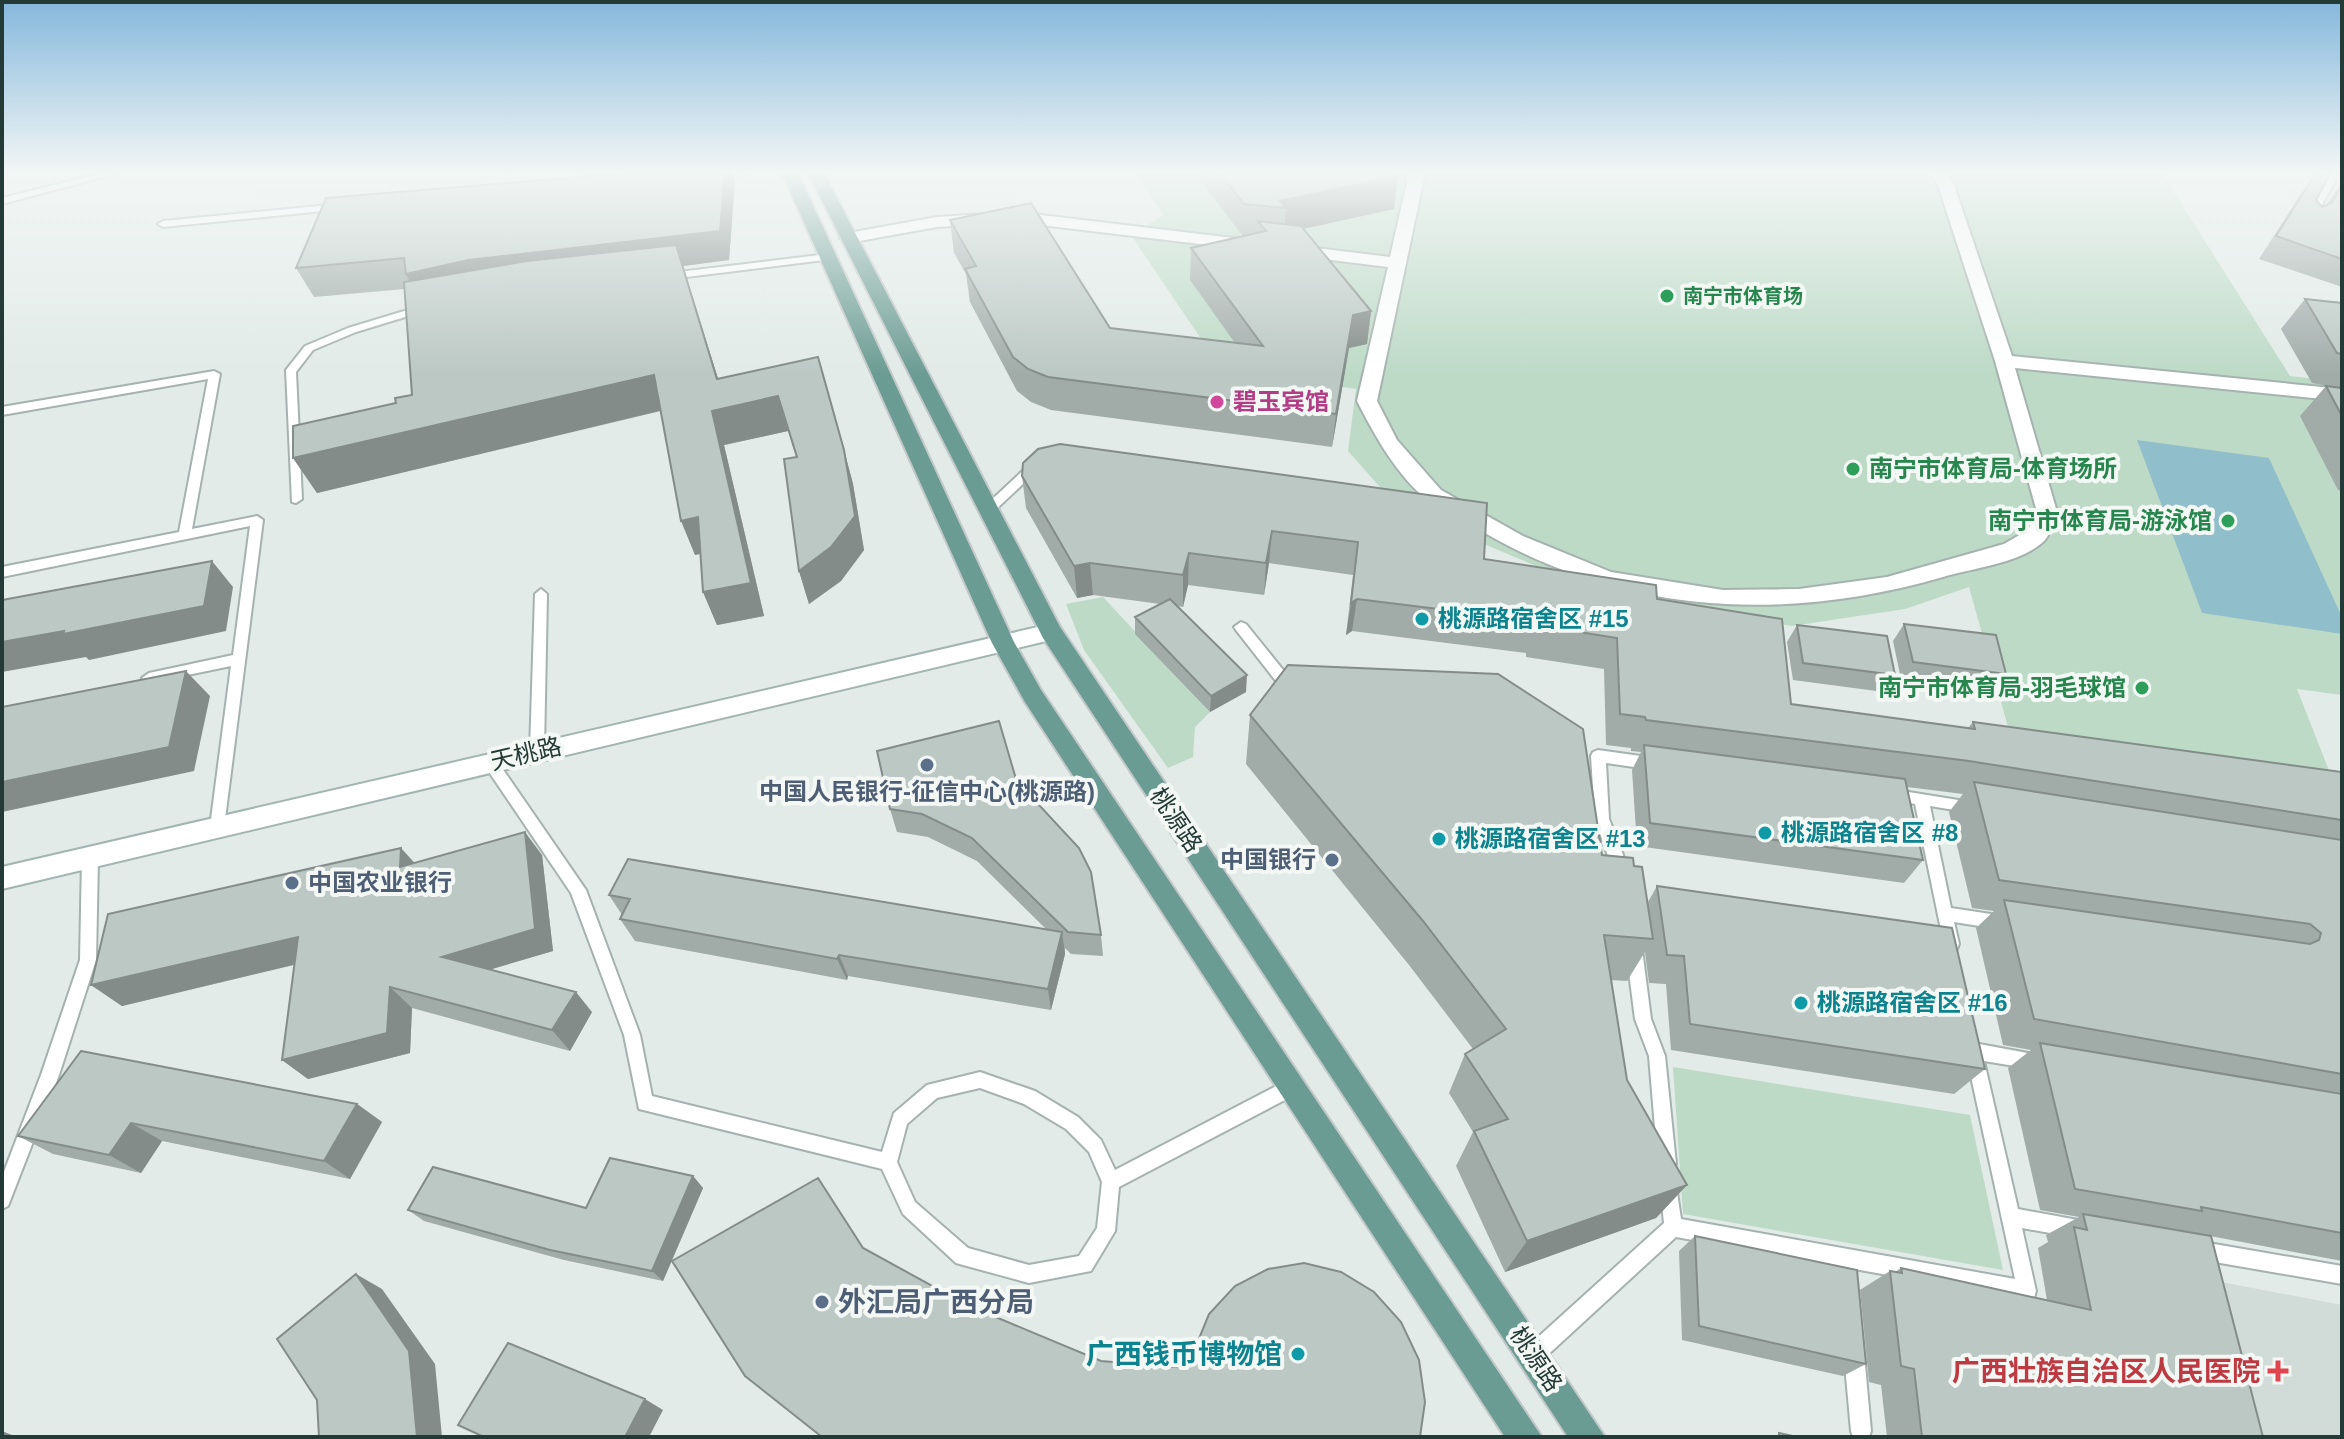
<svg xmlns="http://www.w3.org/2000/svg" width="2344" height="1439" font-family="Helvetica,'Noto Sans SC',sans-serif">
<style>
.built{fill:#d1dbd7}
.green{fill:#bddac7}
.water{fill:#90beca}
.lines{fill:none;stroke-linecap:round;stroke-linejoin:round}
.lane-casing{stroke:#a5b2af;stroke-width:4}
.street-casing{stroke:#a5b2af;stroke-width:4}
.secondary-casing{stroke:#a2b5b0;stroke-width:4}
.primary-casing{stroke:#c2c8c7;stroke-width:4}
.lane{fill:#fff;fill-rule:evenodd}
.street{fill:#fff;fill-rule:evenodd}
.secondary{fill:#fff;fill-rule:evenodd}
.primary{fill:#6b9c93;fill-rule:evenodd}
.wall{fill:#a1aca9}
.shaded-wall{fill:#838c89}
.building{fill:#bbc8c4;stroke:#838c89;stroke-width:2}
.leisure-dot{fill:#2e9e5b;stroke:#f3f8f5;stroke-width:3}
.hotel-dot{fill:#d1479c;stroke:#f3f8f5;stroke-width:3}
.culture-dot{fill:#0f9aa8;stroke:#f3f8f5;stroke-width:3}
.service-dot{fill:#5c6f8a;stroke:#f3f8f5;stroke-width:3}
.health-dot{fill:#e0444e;stroke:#f3f8f5;stroke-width:3}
.labels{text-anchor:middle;stroke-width:8;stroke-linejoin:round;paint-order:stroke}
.far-leisure-label{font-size:20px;font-weight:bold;fill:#27864d;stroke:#f3f8f5;text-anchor:start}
.hotel-label{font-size:24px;font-weight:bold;fill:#b23c85;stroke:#f3f8f5;text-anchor:start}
.leisure-label{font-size:24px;font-weight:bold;fill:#27864d;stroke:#f3f8f5;text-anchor:end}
.culture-label{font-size:24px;font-weight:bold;fill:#0d838f;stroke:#f3f8f5;text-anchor:start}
.street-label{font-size:24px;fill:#243a36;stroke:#f3f8f5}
.service-label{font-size:24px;font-weight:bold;fill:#4e5e75;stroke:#f3f8f5}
.near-service-label{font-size:28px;font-weight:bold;fill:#4e5e75;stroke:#f3f8f5;text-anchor:start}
.near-culture-label{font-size:28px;font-weight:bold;fill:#0d838f;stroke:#f3f8f5;text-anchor:end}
.near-health-label{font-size:28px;font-weight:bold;fill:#be3a42;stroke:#f3f8f5;text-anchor:end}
</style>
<rect width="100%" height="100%" fill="#e2ebe8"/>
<path class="built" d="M2190,1276l152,29v132h-111z"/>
<path class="green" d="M1135,173h1027l128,203 52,6v313l-45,-6 42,107 -324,-44 -46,-165 -64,22 -113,17 -180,-28 -178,-75 -54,-36 -32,-36 8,-62 -134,-19 -91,-135 33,-20z
M1103,597l107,115 -15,15 -2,30 -25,11 -84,-118 -18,-46z
M1673,1067l297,48 33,155 -320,-56z"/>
<path class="water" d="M2137,440l132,18 73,159v17l-140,-21z"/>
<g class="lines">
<defs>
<path id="lane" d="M103,173h15l-116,31v-6z
M712,173h36c-9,5 -29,7 -38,2z
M2330,173h10l-27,47h-6l-2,-2z
M340,204l3,1v4l-180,18 -5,-3 5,-3z
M828,254l5,3 -1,2 -162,20 -5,-3 5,-3z
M424,305l4,1v4l-72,22 -43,18 -17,22 6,127 -6,4 -4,-1 -6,-132 19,-24 43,-18z
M214,371l6,3 -28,155 65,-13 6,4 -39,307 -2,4 -5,2 -5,-2 -2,-4 21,-161 -82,17 -7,-5 7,-5 84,-18 17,-129 -248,51v-10l177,-35 29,-153 -206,36v-8z
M1035,462l6,4 -2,3 -46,43h-8l-2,-3 2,-3 46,-43z
M541,589l6,5 -3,157 -2,4h-10l-2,-4 5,-157z
M1241,622l5,2 50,62 2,4 -2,4h-10l-50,-64 -2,-3z
M1598,750l57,8 5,2 2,4 -2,4 -5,2 -49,-7 3,56 21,54 -3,5 -5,2 -5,-2 -3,-5 -19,-54 -4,-63 2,-4z
M490,756l5,2 91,132 54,145 12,61 230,56 12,-39 33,-28 53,-13 55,19 43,26 23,23 14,30 171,-89 6,-2 6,2 3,6 -3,6 -179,94 -4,44 -24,40 -62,12 -66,-18 -7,-2 -53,-49 -21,-45 -243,-60 -15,-74 -53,-142 -86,-127 -2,-4 2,-4zM980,1088l44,16 42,25 23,23 13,30 -5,46 -18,28 -50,9 -61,-17 -53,-46 -18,-40 10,-38 30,-26z
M1890,789l87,14 2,4 -2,4 -5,2 -42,-7 21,102 53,8 6,2 2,5 -2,5 -6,2 -50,-8 5,22 -2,5 -6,2 -6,-2 -30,-145 -30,-5 -2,-4 2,-4z
M90,852l5,1 3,5 -2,102 -37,115 -51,131 -6,3v-32l39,-102 39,-115 2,-102 3,-5z
M1634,942l6,2 2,5 9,70 14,37 11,108 -3,6 -6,3 -6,-3 -3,-6 -9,-108 -14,-37 -9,-70 2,-5z
M1974,1043l70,13 2,6 -2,6 -6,2 -54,-9 34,148 60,11 6,3 3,6 -3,6 -6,3 -56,-10 14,63 -2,7 -7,2 -351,-63 -136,125 -7,3 -7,-3 -3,-7 3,-7 138,-125 -4,-38 3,-6 6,-3 6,3 6,40 334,60 -48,-221 -1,-7 2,-6z
M2197,1241l145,25v18l-145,-25 -7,-2 -2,-7 2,-7z
M1854,1344l7,3 3,7 7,77 -2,6h-16l-2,-6 -7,-77 3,-7z"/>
<path id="street" d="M1409,173h16l-48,228 20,39 44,50 82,46 88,36 112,18 76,-1 88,-12 117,-33 24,-14 9,-18 -42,-151 -57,-176 -8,-12h16l8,12 58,171 330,33v12l-327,-33 42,144c-3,8 -6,21 -12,28 -22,23 -72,28 -102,37 -156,45 -315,39 -458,-44 -19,-10 -42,-19 -58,-33 -31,-26 -52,-64 -70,-99l31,-134 -97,-12 -9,-5 9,-5 99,12z
M1016,212l234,28 9,5 -9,5 -234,-28 -79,5 -89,16 -8,-5 8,-5 89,-16z"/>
<path id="secondary" d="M1051,624l8,2 3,6 -3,6 -1057,251v-22z"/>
<path id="primary" d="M782,173h16l216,469 27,48 501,747h-37l-480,-735 -33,-59z
M808,173h16l236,454 545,810h-37l-525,-799z"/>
</defs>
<use href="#lane" class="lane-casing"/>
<use href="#street" class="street-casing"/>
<use href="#secondary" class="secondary-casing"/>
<use href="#primary" class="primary-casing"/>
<use href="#lane" class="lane"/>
<use href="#street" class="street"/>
<use href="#secondary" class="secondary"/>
<use href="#primary" class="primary"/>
</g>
<path class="wall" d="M629,173h104l2,7 -6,80 -46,6 35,113 126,71 9,34 11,66 -23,31 -32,23 -10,-33 -3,-114 -8,-26 -64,14 40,171 -47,9 -14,-33 -3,-38 -5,1 -34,-144 -344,82 -24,-35 119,-63 -7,-106 -91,8 -18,-29z
M1194,173h201l-1,36 -91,20 68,82 -4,33 -18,4 -17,99 -281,-37 -20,-8 -14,-11 -47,-89 -4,-28 -12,-21 -4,-33 160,108 125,15 -45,-63 1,-32 52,-12z
M2316,173v27l6,7 4,-2 16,-23v105l-83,-28 43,-67z
M2305,299l37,4v188l-4,-1 -38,-74 26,-30h2l-16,-3 -31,-54z
M1022,476l462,83 173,40 134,105 177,24 5,-6 369,50v489l-174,-33 95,209h-376l-6,-52 -12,-3 -9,-92 30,-19 5,1 6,-4 146,32 -9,-52 10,-6 -2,-7 33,-18 -39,-7 -32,-142 23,-18 -28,-5 -27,-117 18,-17 -22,-3 -23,-96 14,-18 -56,-7 16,73 -19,23 -267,-37 -5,-76 9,-18 -10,-1v-3l-25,-3 -2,-76 -78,-12v-4l-174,-22 -6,4 7,-60 -84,-12 -5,32 -76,-10 -5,22 -6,-1 69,86 -36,20 -75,-78v-17l25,-13 -67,-9 -16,3 -51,-90z
M1904,624l102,50 -13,17 -92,-12 -8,-38z
M1797,625l98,50 -11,17 -91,-12 -6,-38z
M1250,715l352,140 32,11 14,36 9,-16 328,183 -31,25 -283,-44 -5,-66 -17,-1 -4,-31 -18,29 -16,-1 16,100 60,105 -31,33 -151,54 -49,-106 17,-34 -24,-39 16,-39 8,-5 -64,-84 -163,-201z
M1021,796l80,139 2,21 -32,-2 -6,-6v6l-14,56 -203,-34 -1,4 -212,-39 -15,-22 2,-4 -13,-20 437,34 -69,-68 -49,-24 -31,-5 -7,-23z
M542,855l11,96 -62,18 101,43 -22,39 -158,-43 -2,45 -102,26 -26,-19 12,-95 -172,41 -31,-21 323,-122z
M81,1051l276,53 25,18 -32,57 -188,-38 -21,32 -88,-19 -35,-18z
M693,1176l10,12 -40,93 -99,-21 -140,-39 -16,-11 178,-2z
M1695,1236l171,128 -23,12 -161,-36 -3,-89z"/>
<path class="shaded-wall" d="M725,173h8l2,7 -6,80 -46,6 44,142 51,-12 10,35 -64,14 40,171 -47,9 -14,-33 9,-181 5,-32 -296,-76 -15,-29z
M1398,176l-4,33 -110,24 2,-25 -6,-7z
M1371,311l-4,33 -18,4 -17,99 4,-33 17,-99z
M654,375l13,34 -350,84 -24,-35z
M844,450l9,34 11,66 -23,31 -32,23 -10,-33z
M698,517l13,34 -16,4 -14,-34z
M1272,531l-3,32 -5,32 2,-32z
M1189,553l-1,32 -5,22v-32z
M212,561l21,26 -7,44 -137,29 -3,-3 -84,15v-30z
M1090,563l3,32 -16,3 -3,-32z
M1357,599l-5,32 -6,4 5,-32z
M186,671l24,25 -16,75 -192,41v-30z
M1247,675l-1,17 -36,20 1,-16z
M525,832l17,23 11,96 -91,27 -20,-21z
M401,848l21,23 -22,-4z
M1062,932l3,22 -14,56 -3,-21z
M298,937l24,21 -200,48 -31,-21z
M839,955l9,21 -1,4 -10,-21z
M390,987l22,21 -2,45 -102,26 -26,-19z
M576,992l16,20 -22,39 -18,-21z
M357,1104l25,18 -32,57 -26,-18z
M131,1123l31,18 -21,32 -32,-18z
M693,1176l10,12 -40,93 -11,-10z
M1687,1185l-31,33 -151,54 22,-31z
M356,1274l26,15 53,75 7,73h-25z
M645,1399l18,11 -14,27h-24z
M2,1431l15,6 -15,-1z"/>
<path class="building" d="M629,173h96l-5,58 -252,29 -62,14 -2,-16 -108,10 30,-70z
M1220,173h175l3,3 -118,25 6,7 -42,-4z
M2316,173l14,1 -14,26 6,7 10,-4 10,-19v75l-66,-23z
M1031,203l79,125 153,18 -72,-98 75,-17 -8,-10 43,5 70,85 -18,4 -17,99 -288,-37 -20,-8 -15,-12 -48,-88 11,-3 -26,-46z
M676,245l41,134 101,-22 26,93 11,66 -24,31 -32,24 -15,-112 13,-2 -19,-61 -66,15 39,172 -48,9 -5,-75 -17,4 -27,-146 -361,83v-32l103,-23 -1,-5 17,-3 -8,-113 123,-21z
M2305,299l37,4v51l-5,-1z
M2326,386l16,2v28z
M1060,444l427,59 -3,56 172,26 1,14 125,20 9,85 184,25 -2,-7 369,50v48l-373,-59 -323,-41 -1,-3 -25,-3 -3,-76 -81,-13v-4l-179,-22 -6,4 7,-61 -86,-11 -6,32 -77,-10 -6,22 -93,-12 -16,3 -52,-90 1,-13 15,-14z
M212,561l-8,45 -141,28 1,-3 -62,11v-42z
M1170,599l77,76 -36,21 -76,-79z
M1904,624l92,11 10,39 -93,-12z
M1797,625l90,11 8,39 -92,-12z
M1288,665l210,9 85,55 19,126 31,3 1,8 8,1 11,72 -49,-4 23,145 60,105 -160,56 -53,-110 34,-12 -43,-65 41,-25 -83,-108 -173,-206z
M186,671l-17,76 -167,35v-75z
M999,721l22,75 19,10 39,42 12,24 10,63 -33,-3 -96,-94 -50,-24 -32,-5 -13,-58z
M1644,745l261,34 18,81 -273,-37z
M1974,782l368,58v234l-308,-55 -30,-119 306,44 9,-4 2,-7 -11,-9 -311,-44z
M525,832l10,97 -93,28 134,35 -24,38 -162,-43 -3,46 -105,27 16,-123 -207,48 17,-71 293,-66 -1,19z
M628,859l434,73 -14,57 -209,-34 -2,4 -217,-40 10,-20 -21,-4z
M1657,886l295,42 33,141 -295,-45 -6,-68 -17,-1z
M2040,1043l302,51v139l-141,-26 1,4 -127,-22z
M81,1051l276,53 -33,57 -193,-38 -22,32 -91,-19z
M610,1158l83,18 -41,95 -102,-21 -142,-40 25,-43 153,41z
M818,1178l45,70 104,57 134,56 86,7 22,-54 26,-28 33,-17 36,-6 37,9 33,20 27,30 18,38 6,42 -5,35h-598l-77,-61 -73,-115z
M2083,1214l128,22 52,201h-341l-8,-68 -13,-3 -11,-95 12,2 -1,-5 190,42 -17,-83 13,3z
M1695,1236l162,34 9,94 -167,-38z
M356,1274l53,77 8,86h-98l-2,-37 -40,-61z
M508,1343l137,56 -20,38h-141l-26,-12z
M1779,1433l18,4h-18z"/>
<linearGradient id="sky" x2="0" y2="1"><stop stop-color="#85b8dc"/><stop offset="0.46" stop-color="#f2f6f5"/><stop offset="1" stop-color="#f2f6f5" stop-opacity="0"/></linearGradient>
<rect width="2344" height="374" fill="url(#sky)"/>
<g class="leisure-dot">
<circle cx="1667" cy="296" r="8"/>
<circle cx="1853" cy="469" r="8"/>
<circle cx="2228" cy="521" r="8"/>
<circle cx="2142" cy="688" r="8"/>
</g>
<circle class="hotel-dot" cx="1217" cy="402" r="8"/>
<g class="culture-dot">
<circle cx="1422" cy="619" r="8"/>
<circle cx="1765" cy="833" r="8"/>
<circle cx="1439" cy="839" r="8"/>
<circle cx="1801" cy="1003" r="8"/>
<circle cx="1298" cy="1354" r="8"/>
</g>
<g class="service-dot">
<circle cx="927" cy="765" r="8"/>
<circle cx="1332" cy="860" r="8"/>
<circle cx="292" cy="883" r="8"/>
<circle cx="822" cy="1302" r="8"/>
</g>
<path class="health-dot" d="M2274 1359h8v8h8v8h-8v8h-8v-8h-8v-8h8z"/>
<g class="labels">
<g class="far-leisure-label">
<text x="1683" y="303">南宁市体育场</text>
</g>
<g class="hotel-label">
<text x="1233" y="410">碧玉宾馆</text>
</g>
<g class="leisure-label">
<text x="1869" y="477" text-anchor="start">南宁市体育局-体育场所</text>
<text x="2212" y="529">南宁市体育局-游泳馆</text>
<text x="2126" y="696">南宁市体育局-羽毛球馆</text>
</g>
<g class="culture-label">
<text x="1438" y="627">桃源路宿舍区 #15</text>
<text x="1781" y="841">桃源路宿舍区 #8</text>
<text x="1455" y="847">桃源路宿舍区 #13</text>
<text x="1817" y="1011">桃源路宿舍区 #16</text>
</g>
<g class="street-label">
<text transform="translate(526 754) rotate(-13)" y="8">天桃路</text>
<text transform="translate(1176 820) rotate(56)" y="8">桃源路</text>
<text transform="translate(1536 1359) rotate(56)" y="8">桃源路</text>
</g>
<g class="service-label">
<text x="927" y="800">中国人民银行-征信中心(桃源路)</text>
<text x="1316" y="868" text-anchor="end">中国银行</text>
<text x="308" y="891" text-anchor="start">中国农业银行</text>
</g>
<g class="near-service-label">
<text x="838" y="1312">外汇局广西分局</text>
</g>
<g class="near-culture-label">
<text x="1282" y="1364">广西钱币博物馆</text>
</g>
<g class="near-health-label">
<text x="2260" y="1381">广西壮族自治区人民医院</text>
</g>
</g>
<rect width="2344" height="1439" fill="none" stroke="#243a36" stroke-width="8"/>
</svg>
